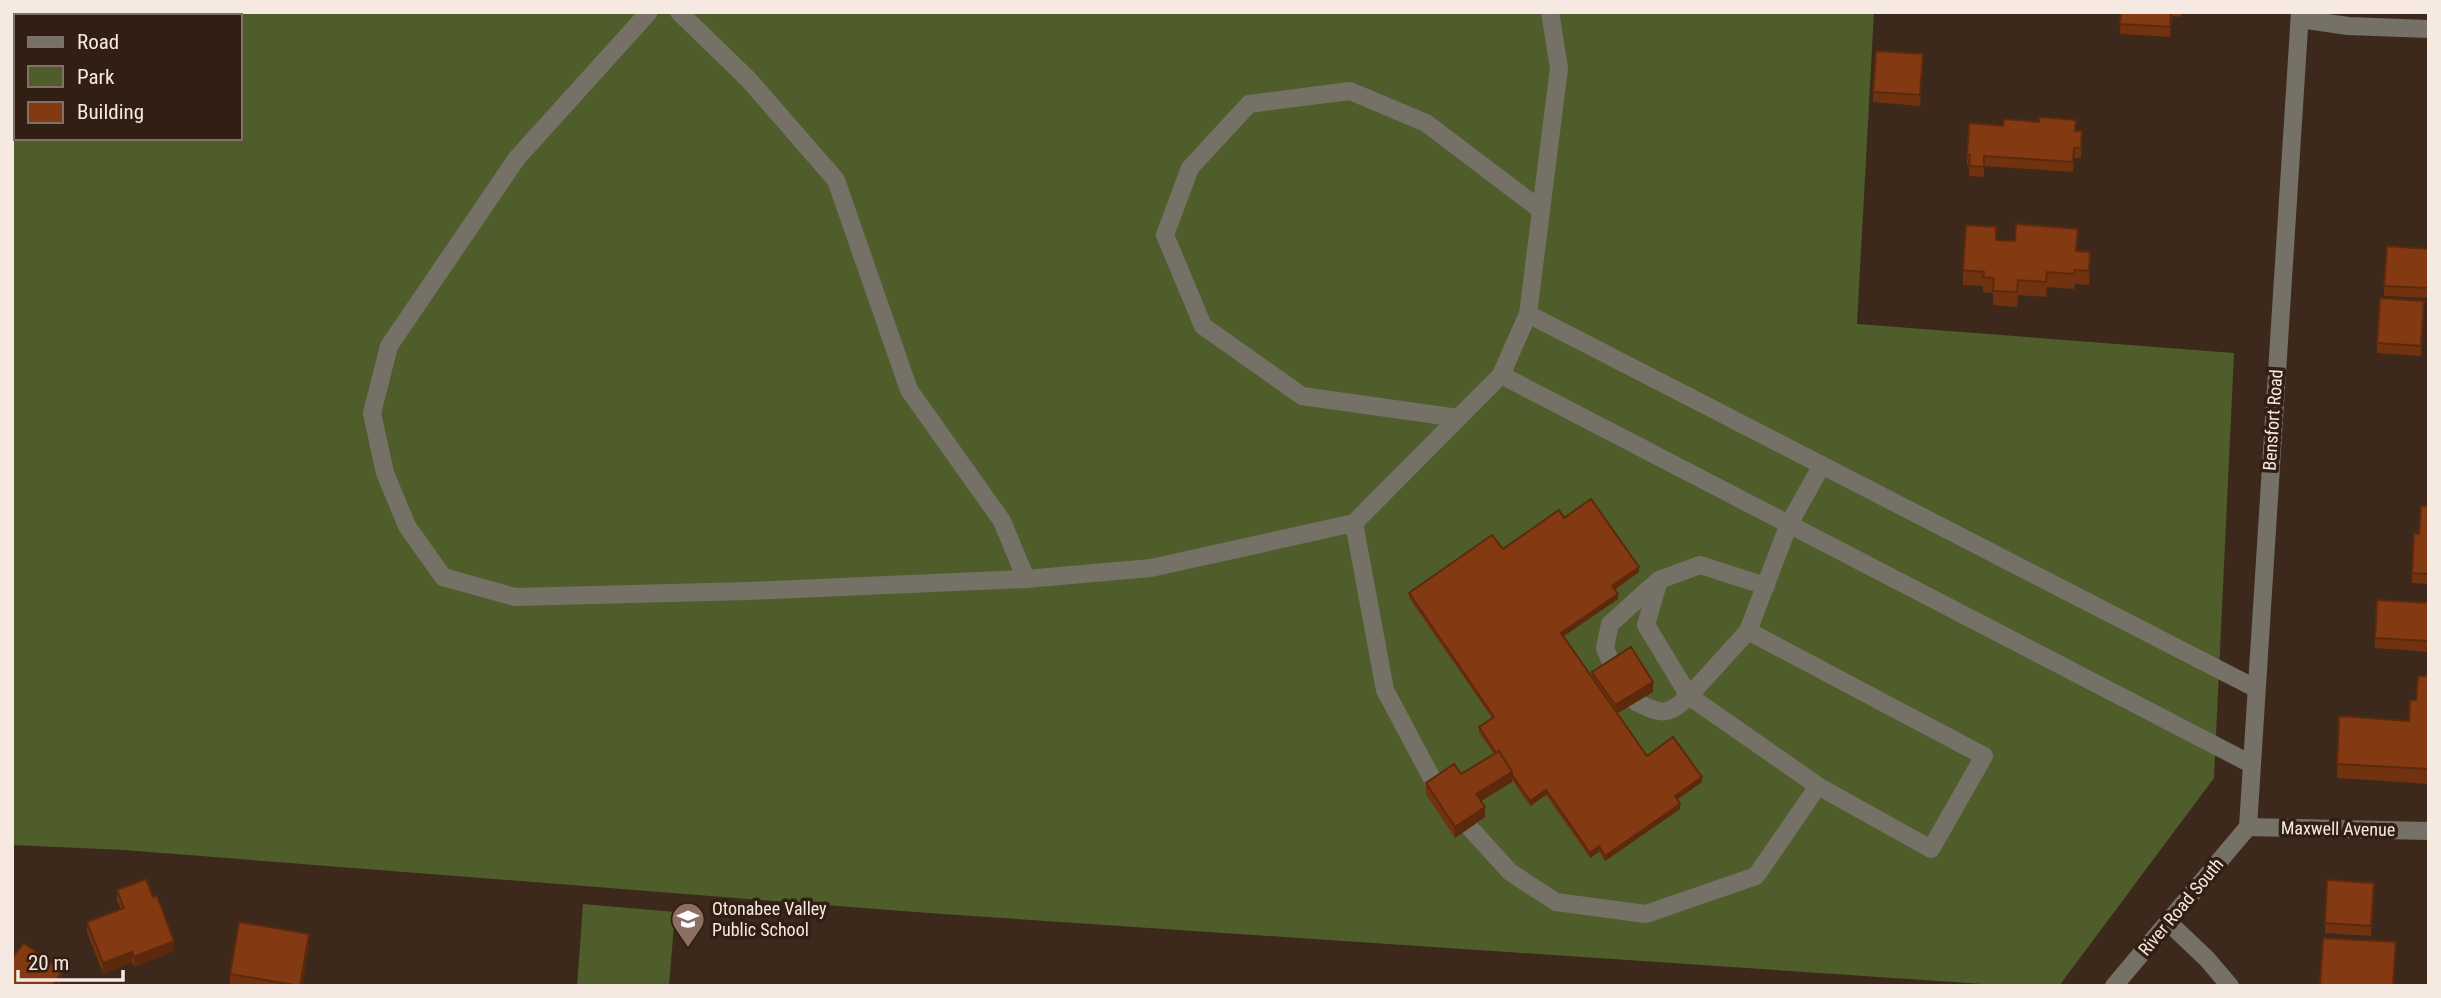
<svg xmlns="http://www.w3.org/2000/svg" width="2441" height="998" font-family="'Roboto Condensed',sans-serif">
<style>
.green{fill:#4f5d2b}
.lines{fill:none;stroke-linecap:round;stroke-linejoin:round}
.minor{stroke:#767167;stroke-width:18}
.wall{fill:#71320f}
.shaded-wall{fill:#5c290d}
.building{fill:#833a12;stroke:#5c290d;stroke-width:2}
.labels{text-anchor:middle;stroke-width:7;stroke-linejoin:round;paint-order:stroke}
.street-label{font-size:18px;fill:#f6e9e1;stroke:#311f13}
.poi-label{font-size:18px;fill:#f6e9e1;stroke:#311f13;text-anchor:start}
</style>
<rect width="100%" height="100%" fill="#3c291c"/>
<path class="green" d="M69,12h1805l-17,312 377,29 -20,425 -155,208h-46l-1085,-73 -804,-63 -112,-5v-767l4,-4v64h224v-122h-174z
M583,904l92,8 -6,74h-92z"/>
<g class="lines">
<path class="minor" d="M649,12l-132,146 -128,188 -17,67 13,60 22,53 36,51 72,20 234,-6 277,-12 125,-11 203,-45 147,-148 27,-61 31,-246 -9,-56
M679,12l69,67 88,101 73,210 93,131 24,58
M2300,19l48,7 81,3
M1528,314l727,374
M1501,375l750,389
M1458,418l-156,-22 -99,-70 -38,-91 25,-67 59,-64 101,-13 76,32 115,87
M1354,523l31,167 51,96
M1748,631l236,125 -53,93 -113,-63 -129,-90 59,-65 41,-107 33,-59
M1613,668l-8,-20 5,-24 49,-44
M1636,702c26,13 32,14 53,-6l-43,-71 13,-45 41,-15 66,21
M2248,827l52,-815
M2248,827l181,4
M1470,828l40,44 46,30 90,12 110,-38 62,-90
M2168,922l39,37 23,27
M2114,986l134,-159"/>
</g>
<path class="wall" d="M2121,12h60v5l-9,-1 -2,21 -50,-3z
M1923,64l-3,42 -47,-4v-10z
M2076,131l6,11 -1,16h-7l-1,14 -89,-6v11l-15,-1v-11h-2v-10z
M1996,240l81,11 13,15 -1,19 -14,-1 -1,5 -27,-2 -1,10 -28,-2 -1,12 -24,-2v-12l-10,-1v-6l-20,-1v-15z
M2429,249v49l-45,-2v-10z
M2424,311l-3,45 -44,-3v-10z
M2429,506v78l-17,-1v-10l7,-39z
M1564,518l75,54 -24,18 3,9 -54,37 28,41v-5l61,20 -36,21 30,43 55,26 -25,17 3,10 -75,52 -6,-9 -9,6 -44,-63 -16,11 -18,-26v2l-31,19 4,16 -30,21 -29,-44v-11l35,-9 33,-20 -15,-21v-6l13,-9 -83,-120v-5l94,-44z
M2429,603v49l-54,-4v-10z
M2429,676v108l-92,-6v-14l72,-43 7,-21z
M117,890l57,61 -40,16 -2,-5 -29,12 -16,-42v-10l34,-12 -4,-9z
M2374,893l-3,43 -46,-3v-10z
M309,944l-7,42h-61l-11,-2v-10z"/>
<path class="shaded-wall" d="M1639,567v5l-27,19v-5z
M1618,594v5l-57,39v-5z
M1653,682v10l-38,23v-10z
M1512,772v10l-36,22v-10z
M1702,777v5l-27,19v-5z
M1546,790v5l-16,11v-5z
M1680,804v5l-75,52v-5z
M1485,807v10l-30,21v-11z
M1599,846v6l-9,6v-5z
M309,934v10l-7,42h-2z
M174,941v10l-40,16v-10z
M132,952v10l-29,12v-11z
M62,972v10l-3,4h-7z"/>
<path class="building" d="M2121,12h50l-1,15 -50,-3z
M1876,51l47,3 -3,41 -47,-3z
M2039,117l37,3 -1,11h7l-1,17h-7l-1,14 -89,-6v11l-15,-1 1,-11h-3l2,-32 34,3 1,-7 35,3z
M2016,224l62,5 -2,22 14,1 -1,19 -14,-1 -1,4 -27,-2 -1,10 -28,-2 -1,12 -24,-1 1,-13 -11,-1 1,-5 -21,-2 3,-45 30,2v13l19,1z
M2387,246l42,3v39l-45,-2z
M2380,298l44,3 -3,45 -44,-3z
M1591,499l48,68 -27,19 6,8 -57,39 86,123 26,-19 29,40 -27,19 5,8 -75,52 -6,-10 -9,7 -44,-63 -16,11 -18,-26v-3l-13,-21 -3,2 -17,-26 15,-10 -85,-124 83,-58 11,14 56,-39 5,8z
M2421,506h8v68l-17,-1 2,-40 5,1z
M2377,600l52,3v38l-54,-3z
M1631,647l22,35 -38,23 -23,-33z
M2418,676h11v93l-92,-5 2,-48 70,5 1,-21h6z
M1499,751l13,21 -36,22 9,13 -30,20 -29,-44 28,-19 7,10z
M146,879l7,18 4,-1 17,45 -40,16 -2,-5 -29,11 -16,-41 37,-14 -7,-18z
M2327,880l47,3 -3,43 -46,-3z
M239,922l70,12 -9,52 -70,-12z
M2323,938l73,4 -3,44h-73z
M24,943l38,29 -10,14h-40v-28z"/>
<defs>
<symbol id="school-pin" viewBox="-11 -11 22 30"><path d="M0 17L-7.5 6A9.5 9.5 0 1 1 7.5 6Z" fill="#8d6e63" stroke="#311f13"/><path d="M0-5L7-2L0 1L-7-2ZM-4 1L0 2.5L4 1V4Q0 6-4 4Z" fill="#fff"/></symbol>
</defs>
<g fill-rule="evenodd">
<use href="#school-pin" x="669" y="900" width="38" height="52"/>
</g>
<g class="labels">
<g class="street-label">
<text transform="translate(2273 420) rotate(-86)" y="6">Bensfort Road</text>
<text transform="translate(2338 829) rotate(1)" y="6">Maxwell Avenue</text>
<text transform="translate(2181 907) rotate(-50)" y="6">River Road South</text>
</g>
<g class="poi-label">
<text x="712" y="915">Otonabee Valley<tspan x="712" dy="21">Public School</tspan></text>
</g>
</g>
<rect width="2441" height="998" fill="none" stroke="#f6e9e1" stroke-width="28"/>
<rect x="14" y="14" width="228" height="126" fill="#311f13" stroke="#807065" stroke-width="2"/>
<rect x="28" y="37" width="35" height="10" fill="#767167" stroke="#807065" stroke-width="2"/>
<text x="77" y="49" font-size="21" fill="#f6e9e1">Road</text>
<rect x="28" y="66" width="35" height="21" fill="#4f5d2b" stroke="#807065" stroke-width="2"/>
<text x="77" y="84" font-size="21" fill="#f6e9e1">Park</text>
<rect x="28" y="102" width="35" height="21" fill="#833a12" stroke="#807065" stroke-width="2"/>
<text x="77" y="119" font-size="21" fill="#f6e9e1">Building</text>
<path d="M18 970v10h105v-10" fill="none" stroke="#f6e9e1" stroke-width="3.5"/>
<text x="28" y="970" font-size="21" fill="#f6e9e1" stroke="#311f13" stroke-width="5" paint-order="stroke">20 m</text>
</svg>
